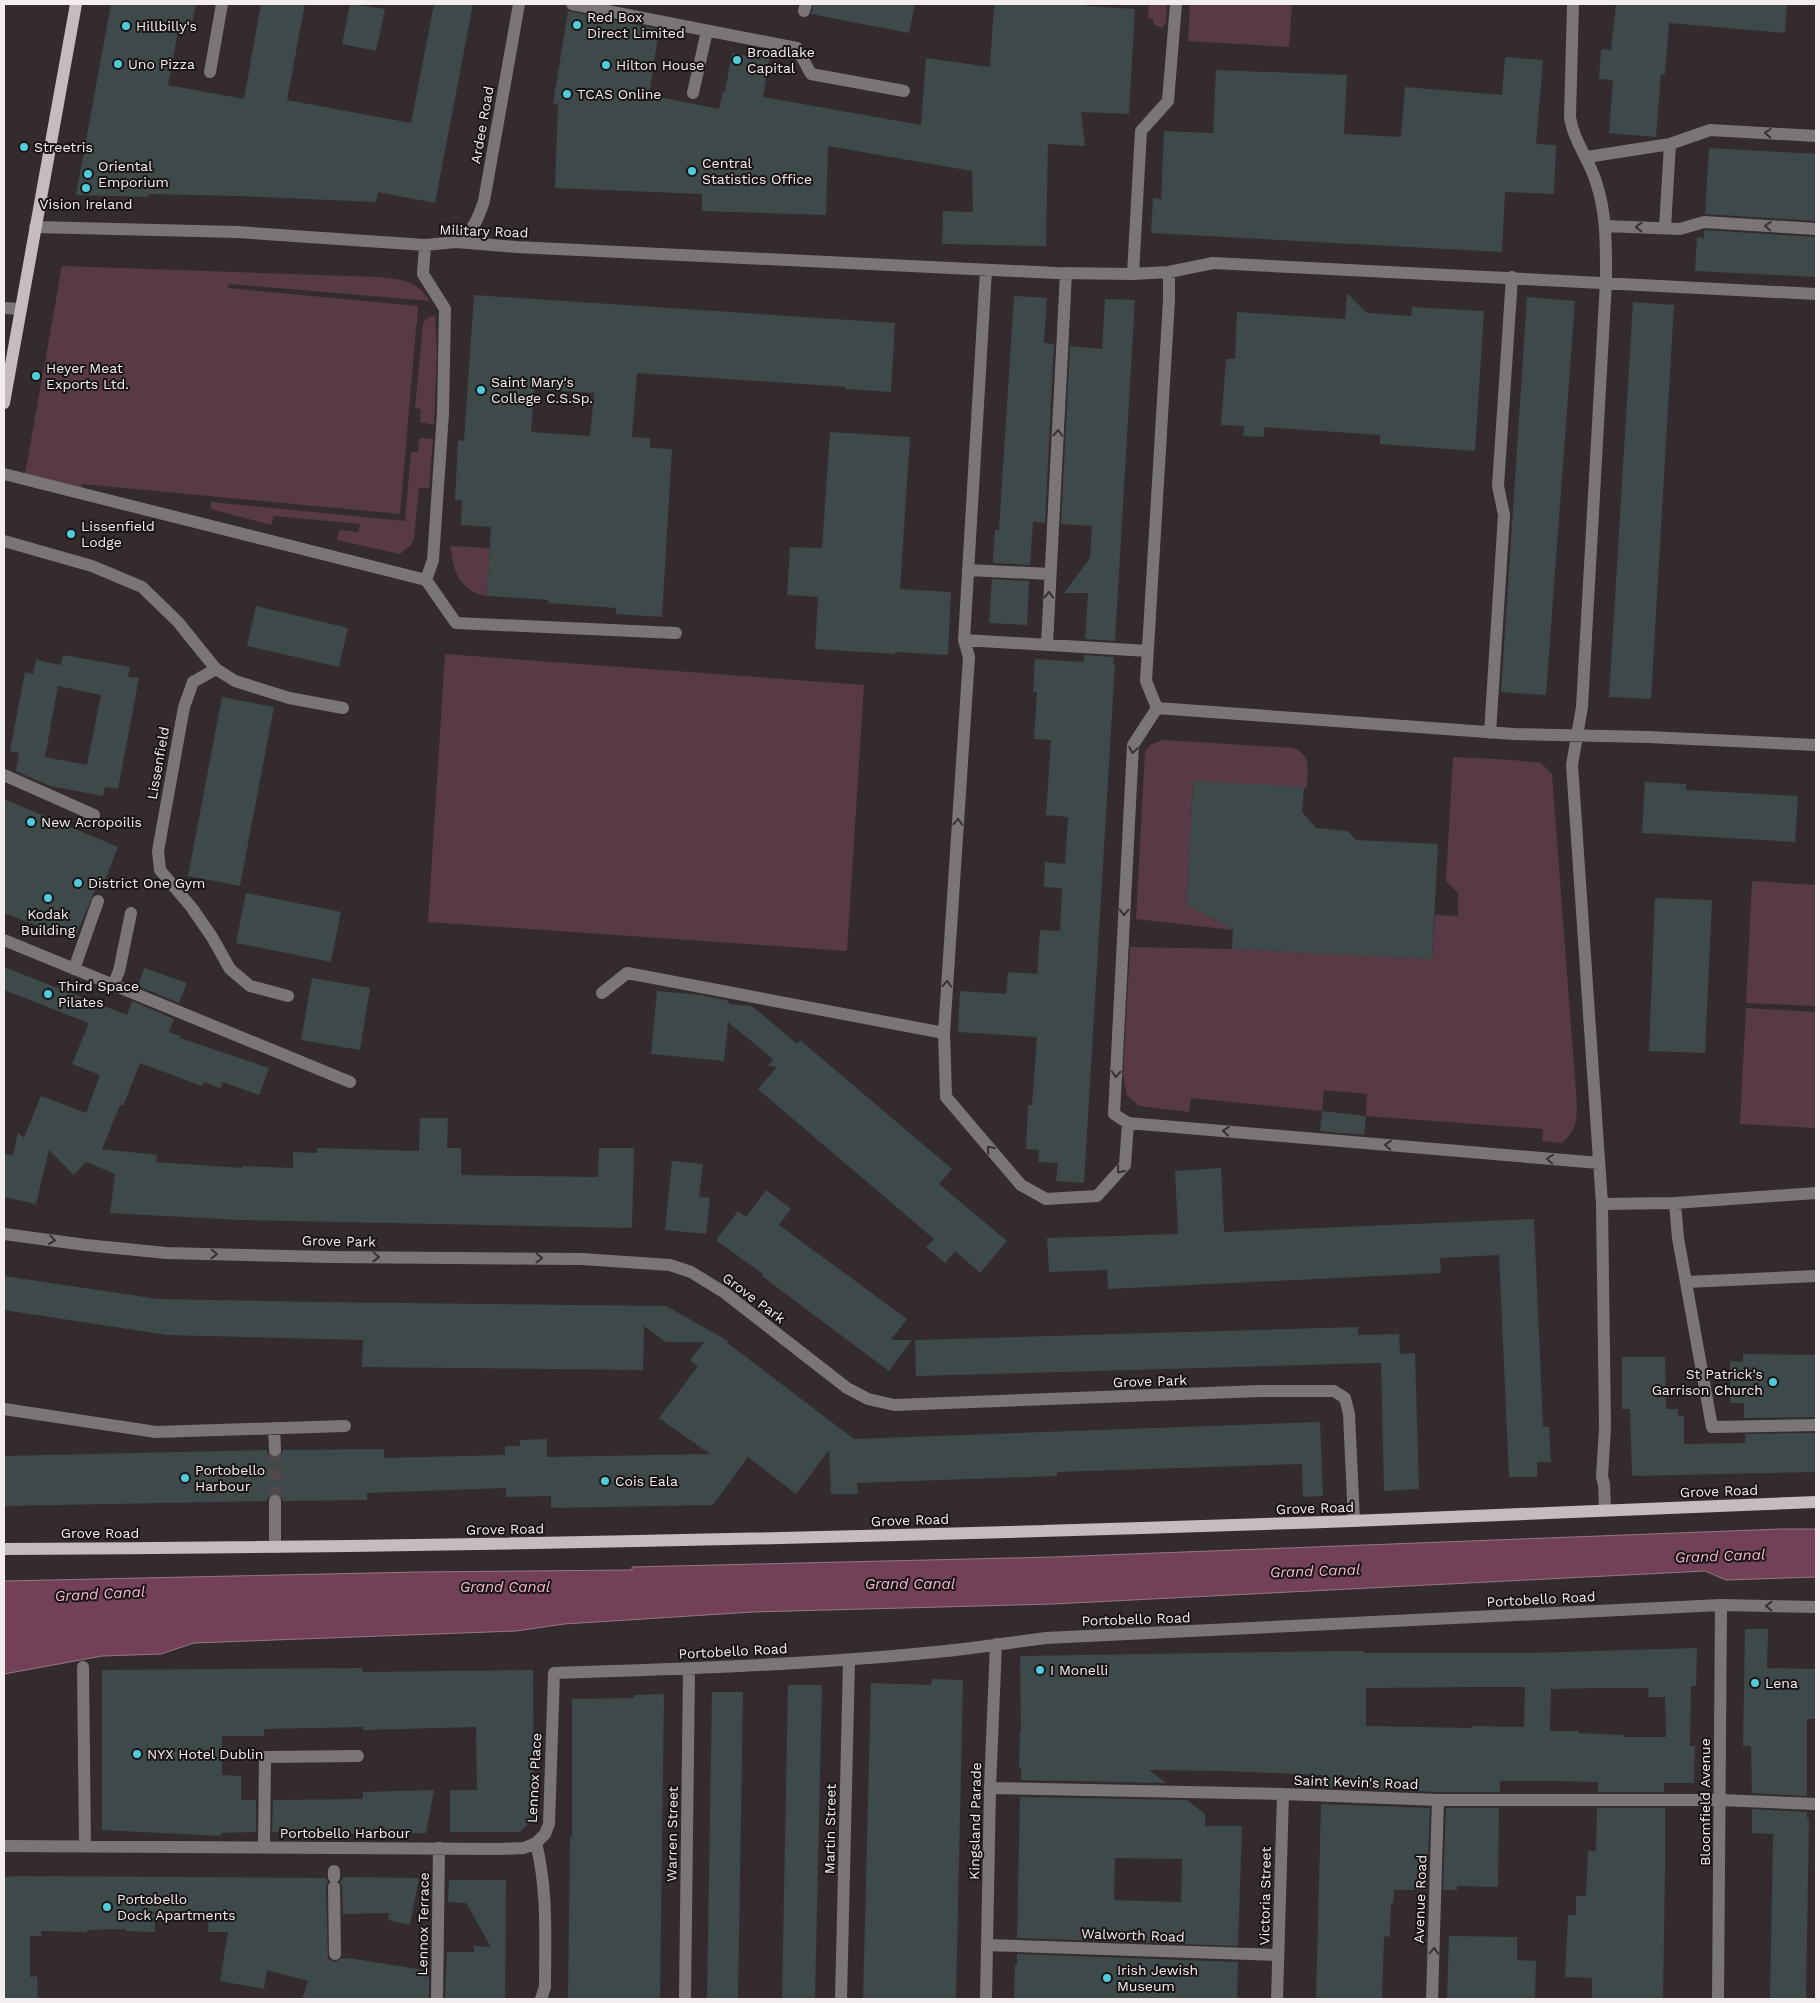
<svg xmlns="http://www.w3.org/2000/svg" width="1820" height="2003" font-family="'Work Sans',sans-serif">
<style>
.green{fill:#583a46}
.water{fill:#734157;stroke:#9a7585}
.building{fill:#3e494a;fill-rule:evenodd}
.lines{fill:none;stroke-linecap:round;stroke-linejoin:round}
.minor-tunnel{stroke:#51484c;stroke-width:12;stroke-dasharray:12 6;stroke-linecap:butt}
.minor{stroke:#7a7577;stroke-width:12}
.major{stroke:#c6bbbf;stroke-width:12}
.oneway{stroke:#363234}
.poi-dot{fill:#52cbd8;stroke:#191517;stroke-width:2}
.labels{text-anchor:middle;stroke-width:4;stroke-linejoin:round;paint-order:stroke}
.poi-label{font-size:14px;fill:#f4edf0;stroke:#191517;text-anchor:start}
.street-label{font-size:14px;fill:#f4edf0;stroke:#191517}
.water-label{font-size:15px;font-style:italic;fill:#f9b7d2;stroke:#191517}
</style>
<rect width="100%" height="100%" fill="#342b2f"/>
<path class="green" d="M1149,4h18l-1,18 -4,6 -9,-4v-5l-5,-1z
M1190,4h102l-3,43 -101,-6z
M62,266l316,11c24,3 37,2 52,24l-201,-17 -1,4 190,18 -18,208 -318,-30 -1,3 -56,-13z
M435,315l2,38 -3,72 -14,-3 1,-13 -6,-1 8,-84 3,-5z
M421,438l12,1 -4,49h-10l-5,50 -3,7 -11,9 -63,-14 2,-10 19,2 2,-8 -86,-8 -3,9 -60,-16v-7l194,19 6,-69h7l1,-12z
M451,546l39,2 -3,48c-25,-3 -36,-26 -36,-50z
M445,654l419,31 -17,266 -419,-29z
M1163,740l130,8c20,8 14,21 14,40l-114,-7 -6,123 46,26 -97,-11 9,-169 7,-6z
M1453,757l60,3 28,3 11,11 25,332c-1,18 -1,24 -15,37l-20,-2 1,-12 -177,-13 1,-22 -43,-4 -2,21 -131,-13 -2,14 -50,-6 -12,-11 -4,-19 7,-129 102,2 200,10 3,-44 23,1v-23l-12,-12z
M1752,881l64,4v121l-70,-3z
M1746,1008l70,4v116l-76,-4z"/>
<path class="water" d="M1781,1529h35v48l-90,3 -21,-9 -652,33 -300,8 -189,12 -48,7 -322,12 -33,11 -59,2 -98,18v-93l414,-9 214,-2v-3l422,-10z"/>
<path class="building" d="M111,4h85l-5,24 -12,-2 -11,59 76,14 17,-95h44l-18,96 124,23 23,-119h39l-38,199 -57,-11 -2,10 -139,-6 -88,-2 -1,3 -72,-2z
M350,4l35,5 -9,42 -34,-7z
M814,4h101l-6,29 -98,-19z
M994,4h92v2l49,3 -6,105 -48,-2 4,34 -37,-2 -2,102 -104,-2 1,-33 30,1 -1,-41 -144,-25 -2,69 -124,-4v-17l-147,-6 3,-83 -5,-1 15,-93 91,18 -10,66 70,14 4,-18 2,1 7,-39 15,3 1,-4 22,4 -7,41 158,28 5,-67 64,9z
M1616,4h171l-2,29 -116,-10 -4,51h-4l-5,63 -47,-4 4,-53 -14,-1 2,-30 10,1z
M1505,57l38,3 -7,84 20,1 -2,49 -49,-2 -3,60 -351,-19 2,-35 8,1 3,-68 49,2 3,-63 131,5 -3,59 57,3 4,-50 97,8z
M1709,148l107,6v67l-111,-7z
M1704,230l112,7v40l-121,-6 2,-34 7,1z
M1347,293l20,20 44,3 1,-9 72,4 -9,140 -95,-7v-9l-116,-8v10l-21,-1 1,-10 -23,-1 5,-66h9l2,-47 108,7z
M474,295l421,28 -4,69 -45,-3v-2l-209,-14 -5,64 18,1v10l22,1 -10,168 -46,-3v-6l-68,-5 1,-3 -62,-4 4,-69 -30,-2 1,-25h-7l3,-60 6,1zM534,389l60,4 -4,43 -59,-4z
M1014,296l33,2 -3,45 10,1 -9,179 -12,-1 -3,43 -37,-2v-4l2,-29h4z
M1527,297l48,4 -29,394 -45,-3z
M1105,299l30,1 -20,341 -30,-2 3,-46h-24l26,-35 2,-32 -31,-2 9,-178 32,3z
M1633,302l41,3 -23,394 -42,-2z
M830,432l80,5 -10,152 51,3 -3,63 -53,-3v2l-80,-5 3,-52 -31,-2 3,-48 32,1z
M992,579l37,2 -2,44 -38,-2z
M256,606l92,22 -9,39 -92,-21z
M63,655l67,12 -2,10 11,1 -21,111 -13,-2 -2,9 -53,-10 -34,-15 3,-18 -9,-2 15,-79 8,2 3,-14 25,5zM58,686l43,9 -14,70 -42,-8z
M1084,655l30,2 -1,7h2l-31,519 -28,-2 2,-18 -20,-1 1,-12 -13,-1 2,-44h4l5,-68 -79,-5 2,-41 46,3 2,-22 29,2 3,-44 20,1 2,-43 -18,-1 1,-25 20,2 3,-47 -22,-2 5,-75 -17,-1 3,-47h-4l2,-33 49,3z
M222,697l52,10 -34,179 -52,-10z
M1193,781l111,6 -2,25 14,16 32,3 8,9 82,4 -6,115 -200,-10 1,-19 -46,-26z
M1645,782l41,2v6l112,6 -3,46 -153,-9z
M4,799l114,48 -17,44 -5,-3 -22,52 -70,-27z
M246,893l95,19 -10,50 -95,-19z
M1655,898l57,2 -7,153 -56,-2z
M4,967l123,48 5,-14 42,18 -5,13 11,4v2l89,30 -10,27 -36,-13 -3,6 -16,-6 -2,4 -62,-23 -17,43 -3,-1 -18,44 55,6 -1,7 86,6v-2l51,2v-16l24,1v-5l102,3 1,-33h28l-1,30h14v27l137,2 1,-29h35l-2,80 -392,-8 -130,-7 5,-39 -29,-12 -12,13 -25,-25 -13,54 -32,-7v-43l9,1 5,-22 6,5 17,-42 45,17 14,-38 -28,-11 17,-41 -85,-33z
M144,968l43,15 -8,20 -41,-17z
M312,978l58,10 -10,62 -59,-10z
M657,991l44,4 28,6v3l23,2 45,38 3,-4 152,129 -13,15 68,57 -27,32 -25,-22 -10,12 -19,-16 8,-8 -176,-150 19,-22 -9,-1 5,-7 -45,-37 -4,39 -73,-7z
M1322,1111l44,5 -2,19 -44,-4z
M672,1161l31,3 -4,33 11,1 -4,36 -41,-4z
M1221,1168l3,64 310,-13 9,208h6l2,35h-14v15h-28l-10,-222 -59,3 1,15 -333,16 -1,-19 -58,2 -2,-34 131,-4 -3,-63z
M766,1190l25,19 -12,16 128,94 -16,21h21l-23,31 -127,-95 1,-2 -47,-34 22,-29 8,6z
M4,1276l154,23 160,3 348,4 64,36h-4l128,97 466,-17 3,74 -20,1 -1,-33 -245,8v4l-200,7 1,11h-27l-2,-44 -33,44 -48,-37 -35,48 -162,3v-12l-45,1v-9l-139,5v7l-84,1 -4,-7 -4,-1 -7,4 -1,4 -263,5v-50l263,-6 1,5 7,3 5,-1 3,-7 101,-1v9l121,-3v-9h15v-6l27,-1v18l163,-3 -51,-36 39,-52 -8,-6 14,-18h-38l-22,-16 -1,44 -281,-3 1,-27 -196,-5 -163,-25z
M1358,1327v8l41,-1 1,20 15,-1 4,136 -35,2 -3,-128 -465,13 -1,-36z
M1743,1354l73,1v62l-72,1v-15h-14v-42l13,1z
M1622,1357h43l1,52h12v7h6v28l61,-1v-9l71,-1v39l-184,4 -2,-67h-8z
M1745,1629h23l-1,39 49,1v50h-9v77l-55,-3 -1,-47h-8z
M1697,1648l-1,38h-5l-1,60h5l-1,37h-30v9h-66v-10l-42,-1h-56v11h-62l-116,-5v-12l-97,-4 -76,-1 17,13 -145,-3v-12h-2l1,-37h1l-1,-75 319,-5h25l-1,2h163zM1474,1687h51l-1,40 -52,-1v2l-106,-2v-38zM1599,1688h49l1,9h16l1,40h-43v-2l-45,-2v-2h-28l1,-42z
M362,1668l1,4 170,-2 1,144 -7,11 -7,7h-70v-42h27l-1,-63 -113,3v-3l-99,2v7h-42v39l19,1v24h15v32l-35,1v3l-119,-6v-160z
M932,1679l31,1 -7,319h-93l8,-316 60,2z
M788,1685h34l-7,314h-33z
M712,1692h31l-5,307h-31z
M664,1694l-4,305h-92l2,-162h2v-138l62,-1v-3z
M434,1790l-8,43 -74,1 -80,-2 1,-32 90,-1v-7z
M1020,1797l167,3 18,14v12h37l-4,120 -221,-8zM1115,1858l67,1 -1,43 -67,-2z
M1321,1804l109,4 -3,82h-33l-1,13h-2l-1,34 -6,-1 -2,63h-66z
M1446,1808h53l-1,79 -41,-1v4h-14z
M1597,1808h68v63l-2,128h-71v-21l-27,-1 3,-62h8v-19h10l2,-45h8z
M1752,1809l55,3v6h2l-3,181h-36l3,-165 -21,-1z
M20,1876l306,2 2,4 -2,5 2,72 7,3 7,-4 13,1 74,12v28h-127l6,-18 -41,-11 -3,19 -44,-8 8,-49h-20l1,-20 -54,-1v21l-29,-1v-2l-39,1v2l-46,-1v5h-11v41l7,-1 1,23h-34v-122z
M344,1877l75,1 -9,47 -22,-5 1,-7 -46,1 -1,-27 -2,-5z
M449,1880h57l-1,119h-60l2,-47h27v-6l17,1 -25,-44 -18,-1z
M1449,1936l68,1v23l19,1 -1,38h-88z
M1017,1954l221,8 -1,37h-223l1,-34h2z"/>
<g class="lines">
<path class="minor-tunnel" d="M275,1450v51"/>
<path class="minor" d="M572,4l225,44 14,26 93,17
M1573,4l-3,113c3,23 19,42 26,65 11,32 10,66 10,100l-24,425 -10,58 30,439 3,223 -3,50 2,7 1,26
M804,11l2,-7
M210,72l12,-68
M693,93l14,-62
M1587,157l83,-13 40,-14 106,6
M1605,226l75,3 24,-7 112,7
M35,227l202,5 188,13 31,-3 60,5 540,26 77,1 36,-2 44,-9 603,31
M1665,228l5,-84
M456,242c18,-13 21,-20 28,-41l35,-197
M986,270l-22,370 5,17 -25,376 2,64 75,88 25,14 51,-3 28,-31 3,-42
M1133,274l8,-143 27,-30 8,-97
M4,308l16,1
M4,474l422,106 7,-20 10,-147 2,-104 -22,-35 2,-29
M4,541l88,25 50,21 36,35 38,47 19,12 54,17 54,10
M968,570l82,4
M426,580l30,43 220,10
M964,640l184,11
M1047,644l19,-371
M216,669l-23,13 -9,25 -26,144 2,19 32,38 20,29 18,32 20,17 38,10
M1157,708l-24,37 -19,369 14,9 471,40
M1157,708l357,26 135,3 167,8
M1157,708l-11,-27 23,-381v-28
M1490,733l14,-218 -6,-29 14,-209
M4,775l90,40
M4,940l346,142
M74,969l24,-68
M113,985l6,-14 12,-58
M602,993l25,-20 317,60
M1675,1203l3,35 34,189 104,-2
M1602,1204l73,-1 141,-10
M4,1234l82,11 80,8 165,4 251,2 88,6 21,7 34,21 122,95 21,11 26,6 366,-14h74l11,7 4,16 5,107
M1686,1282l130,-6
M4,1409l152,23 189,-6
M274,1428l1,22
M275,1547v-46
M83,1667l2,179
M990,1788l293,6 155,6h282l96,4
M4,1846l496,3 24,-1 12,-5
M264,1847l1,-90 93,-1
M334,1871v6
M334,1887l1,67
M987,1945l291,10
M437,1999l2,-151
M541,1999l4,-12c0,-49 3,-96 -9,-144l9,-9 4,-10 5,-151c124,-4 248,-8 371,-20 41,-3 81,-10 121,-15l675,-33 95,2
M685,1999l4,-330
M841,1999l8,-339
M986,1999l4,-211 6,-144
M1277,1999l6,-205
M1432,1999l6,-199
M1718,1999l3,-394"/>
<path class="major" d="M4,403l72,-399
M4,1549c449,-2 899,-12 1348,-28 155,-5 309,-14 464,-19"/>
</g>
<defs><path id="oneway-chevron" d="M-2-3.5L2.5 0L-2 3.5" fill="none" stroke-width="1.6" stroke-linecap="round" stroke-linejoin="round" transform="scale(1.25)"/></defs>
<g class="oneway">
<use href="#oneway-chevron" transform="translate(1768 133) rotate(-177)"/>
<use href="#oneway-chevron" transform="translate(1768 226) rotate(-176)"/>
<use href="#oneway-chevron" transform="translate(1639 227) rotate(-178)"/>
<use href="#oneway-chevron" transform="translate(1058 433) rotate(-87)"/>
<use href="#oneway-chevron" transform="translate(1049 595) rotate(-87)"/>
<use href="#oneway-chevron" transform="translate(1133 750) rotate(100)"/>
<use href="#oneway-chevron" transform="translate(958 822) rotate(-86)"/>
<use href="#oneway-chevron" transform="translate(1124 912) rotate(93)"/>
<use href="#oneway-chevron" transform="translate(947 984) rotate(-86)"/>
<use href="#oneway-chevron" transform="translate(1116 1074) rotate(93)"/>
<use href="#oneway-chevron" transform="translate(1226 1131) rotate(-175)"/>
<use href="#oneway-chevron" transform="translate(1388 1145) rotate(-175)"/>
<use href="#oneway-chevron" transform="translate(990 1149) rotate(-131)"/>
<use href="#oneway-chevron" transform="translate(1550 1159) rotate(-175)"/>
<use href="#oneway-chevron" transform="translate(1120 1170) rotate(128)"/>
<use href="#oneway-chevron" transform="translate(52 1240) rotate(8)"/>
<use href="#oneway-chevron" transform="translate(214 1254) rotate(1)"/>
<use href="#oneway-chevron" transform="translate(376 1257) rotate(1)"/>
<use href="#oneway-chevron" transform="translate(539 1258) rotate(1)"/>
<use href="#oneway-chevron" transform="translate(1769 1606) rotate(-179)"/>
<use href="#oneway-chevron" transform="translate(1434 1951) rotate(-88)"/>
</g>
<g class="poi-dot">
<circle cx="577" cy="25" r="5"/>
<circle cx="126" cy="26" r="5"/>
<circle cx="737" cy="60" r="5"/>
<circle cx="118" cy="64" r="5"/>
<circle cx="606" cy="65" r="5"/>
<circle cx="567" cy="94" r="5"/>
<circle cx="24" cy="147" r="5"/>
<circle cx="692" cy="171" r="5"/>
<circle cx="88" cy="174" r="5"/>
<circle cx="86" cy="188" r="5"/>
<circle cx="36" cy="376" r="5"/>
<circle cx="481" cy="390" r="5"/>
<circle cx="71" cy="534" r="5"/>
<circle cx="31" cy="822" r="5"/>
<circle cx="78" cy="883" r="5"/>
<circle cx="48" cy="898" r="5"/>
<circle cx="48" cy="994" r="5"/>
<circle cx="1773" cy="1382" r="5"/>
<circle cx="185" cy="1478" r="5"/>
<circle cx="605" cy="1481" r="5"/>
<circle cx="1040" cy="1670" r="5"/>
<circle cx="1755" cy="1683" r="5"/>
<circle cx="137" cy="1754" r="5"/>
<circle cx="107" cy="1907" r="5"/>
<circle cx="1107" cy="1978" r="5"/>
</g>
<g class="labels">
<g class="poi-label">
<text x="587" y="22">Red Box<tspan x="587" dy="16">Direct Limited</tspan></text>
<text x="136" y="31">Hillbilly's</text>
<text x="747" y="57">Broadlake<tspan x="747" dy="16">Capital</tspan></text>
<text x="128" y="69">Uno Pizza</text>
<text x="616" y="70">Hilton House</text>
<text x="577" y="99">TCAS Online</text>
<text x="34" y="152">Streetris</text>
<text x="702" y="168">Central<tspan x="702" dy="16">Statistics Office</tspan></text>
<text x="98" y="171">Oriental<tspan x="98" dy="16">Emporium</tspan></text>
<text x="86" y="209" text-anchor="middle">Vision Ireland</text>
<text x="46" y="373">Heyer Meat<tspan x="46" dy="16">Exports Ltd.</tspan></text>
<text x="491" y="387">Saint Mary's<tspan x="491" dy="16">College C.S.Sp.</tspan></text>
<text x="81" y="531">Lissenfield<tspan x="81" dy="16">Lodge</tspan></text>
<text x="41" y="827">New Acropoilis</text>
<text x="88" y="888">District One Gym</text>
<text x="48" y="919" text-anchor="middle">Kodak<tspan x="48" dy="16">Building</tspan></text>
<text x="58" y="991">Third Space<tspan x="58" dy="16">Pilates</tspan></text>
<text x="1763" y="1379" text-anchor="end">St Patrick's<tspan x="1763" dy="16">Garrison Church</tspan></text>
<text x="195" y="1475">Portobello<tspan x="195" dy="16">Harbour</tspan></text>
<text x="615" y="1486">Cois Eala</text>
<text x="1050" y="1675">I Monelli</text>
<text x="1765" y="1688">Lena</text>
<text x="147" y="1759">NYX Hotel Dublin</text>
<text x="117" y="1904">Portobello<tspan x="117" dy="16">Dock Apartments</tspan></text>
<text x="1117" y="1975">Irish Jewish<tspan x="1117" dy="16">Museum</tspan></text>
</g>
<g class="street-label">
<text transform="translate(482 125) rotate(-80)" y="5">Ardee Road</text>
<text transform="translate(484 231) rotate(2)" y="5">Military Road</text>
<text transform="translate(158 763) rotate(-80)" y="5">Lissenfield</text>
<text transform="translate(339 1241) rotate(1)" y="5">Grove Park</text>
<text transform="translate(754 1298) rotate(37)" y="5">Grove Park</text>
<text transform="translate(1150 1381) rotate(-2)" y="5">Grove Park</text>
<text transform="translate(1719 1491) rotate(-2)" y="5">Grove Road</text>
<text transform="translate(1315 1508) rotate(-2)" y="5">Grove Road</text>
<text transform="translate(910 1520) rotate(-2)" y="5">Grove Road</text>
<text transform="translate(505 1529) rotate(-1)" y="5">Grove Road</text>
<text x="100" y="1538">Grove Road</text>
<text transform="translate(1541 1599) rotate(-3)" y="5">Portobello Road</text>
<text transform="translate(1136 1619) rotate(-2)" y="5">Portobello Road</text>
<text transform="translate(733 1651) rotate(-3)" y="5">Portobello Road</text>
<text transform="translate(534 1778) rotate(-87)" y="5">Lennox Place</text>
<text transform="translate(1356 1782) rotate(2)" y="5">Saint Kevin's Road</text>
<text transform="translate(1705 1802) rotate(-90)" y="5">Bloomfield Avenue</text>
<text transform="translate(975 1821) rotate(-89)" y="5">Kingsland Parade</text>
<text transform="translate(830 1829) rotate(-89)" y="5">Martin Street</text>
<text x="345" y="1838">Portobello Harbour</text>
<text transform="translate(672 1834) rotate(-89)" y="5">Warren Street</text>
<text transform="translate(1265 1896) rotate(-89)" y="5">Victoria Street</text>
<text transform="translate(1420 1899) rotate(-88)" y="5">Avenue Road</text>
<text transform="translate(423 1924) rotate(-89)" y="5">Lennox Terrace</text>
<text transform="translate(1133 1935) rotate(2)" y="5">Walworth Road</text>
</g>
<g class="water-label">
<text transform="translate(1720 1556) rotate(-2)" y="5">Grand Canal</text>
<text transform="translate(1315 1571) rotate(-2)" y="5">Grand Canal</text>
<text x="910" y="1589">Grand Canal</text>
<text x="505" y="1592">Grand Canal</text>
<text transform="translate(100 1594) rotate(-3)" y="5">Grand Canal</text>
</g>
</g>
<rect width="1820" height="2003" fill="none" stroke="#f4edf0" stroke-width="10"/>
</svg>
